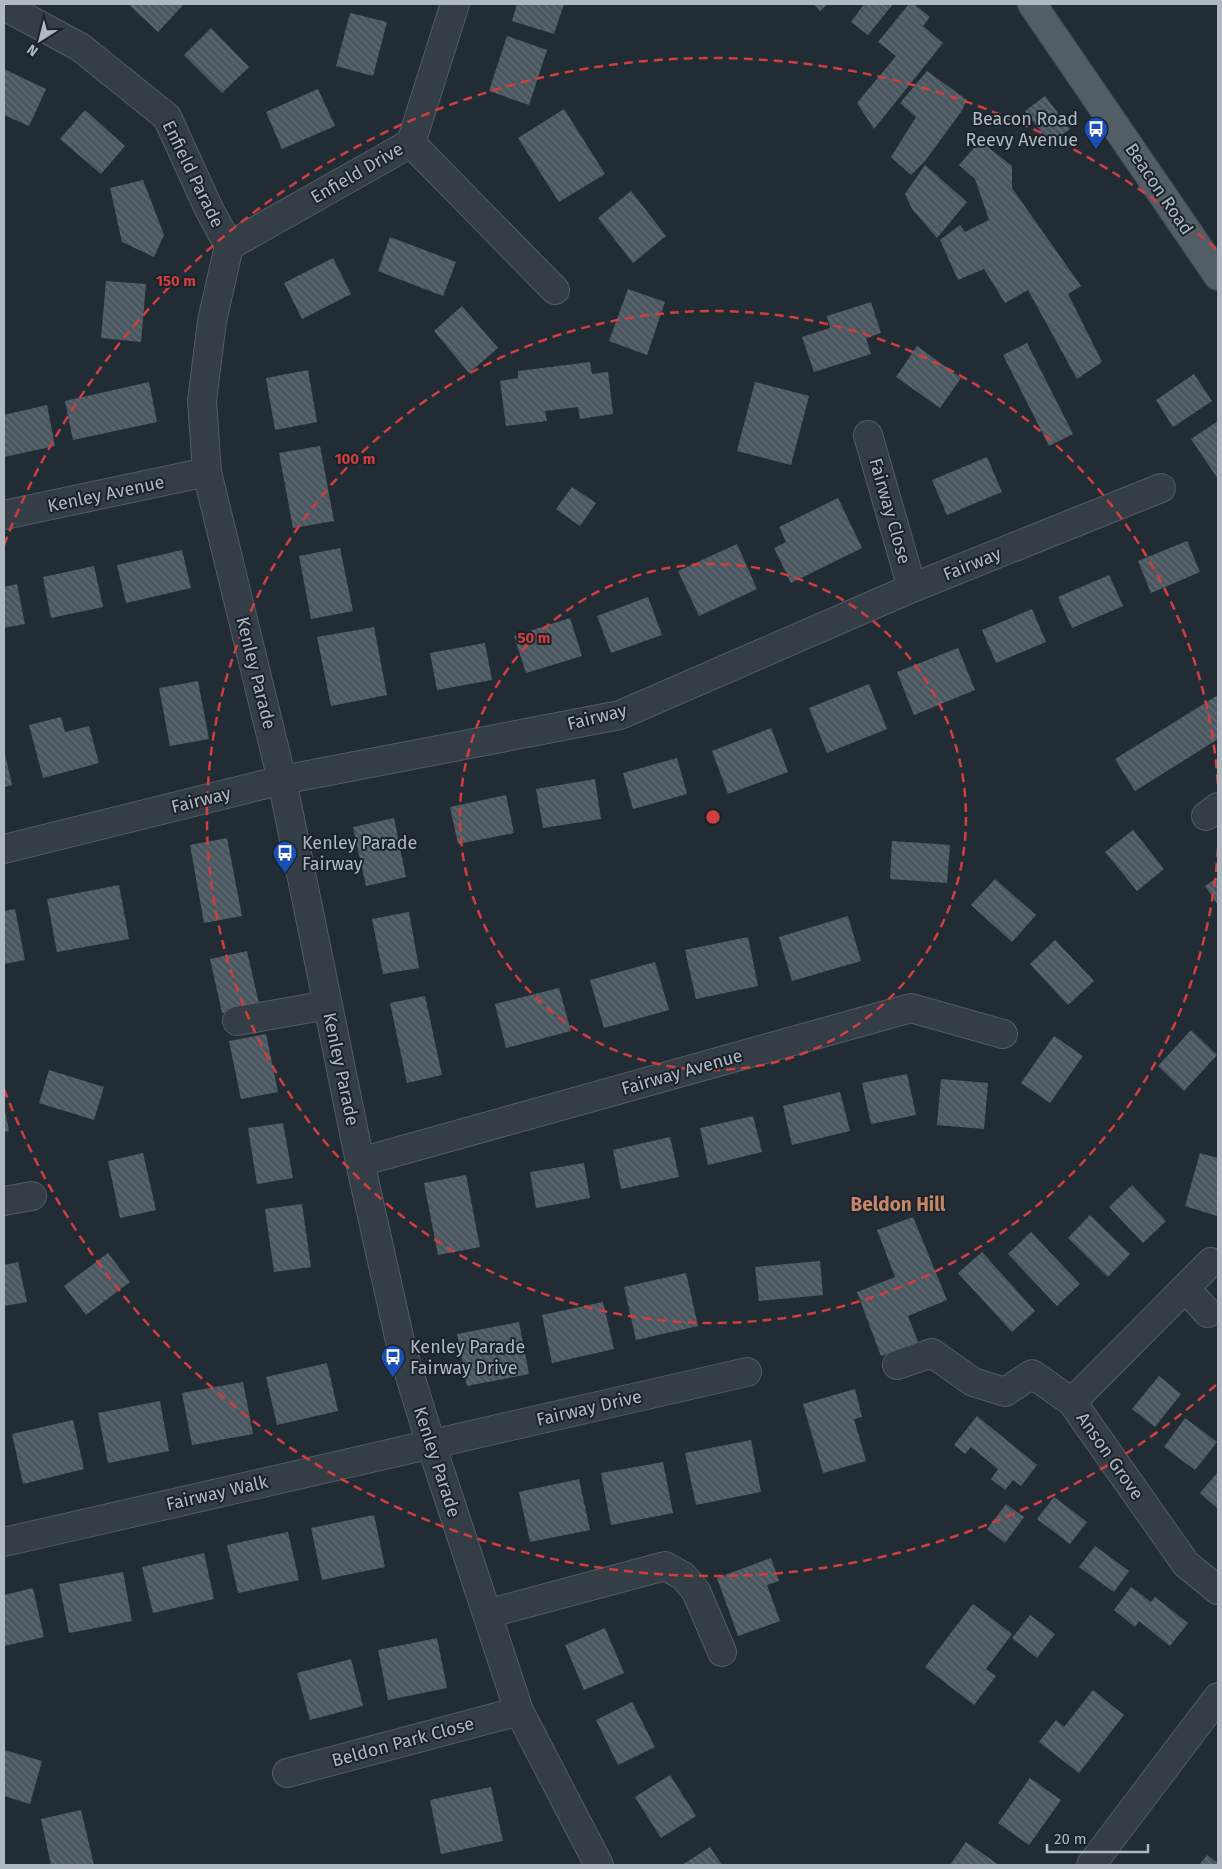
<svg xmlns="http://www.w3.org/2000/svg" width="1222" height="1869" font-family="'Fira Sans',sans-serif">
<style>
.building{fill:url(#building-back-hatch)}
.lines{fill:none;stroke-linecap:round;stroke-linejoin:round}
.minor-casing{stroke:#535c63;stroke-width:30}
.major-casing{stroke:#3f474f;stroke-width:30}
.minor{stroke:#353e46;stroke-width:28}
.major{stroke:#535d65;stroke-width:28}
.ring{fill:none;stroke:#d03e3f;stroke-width:2.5;stroke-dasharray:9 6}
.labels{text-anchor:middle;stroke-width:4;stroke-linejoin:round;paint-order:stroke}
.poi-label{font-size:18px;fill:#b0b9c2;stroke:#1b232a;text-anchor:start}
.street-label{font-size:18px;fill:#b0b9c2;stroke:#1b232a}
.neighbourhood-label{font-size:19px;font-weight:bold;fill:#c68667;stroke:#1b232a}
.centre{fill:#d03e3f;stroke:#1b232a;stroke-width:2.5}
.ring-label{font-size:15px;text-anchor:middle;font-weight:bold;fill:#d03e3f;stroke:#1b232a;stroke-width:4;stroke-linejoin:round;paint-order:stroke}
</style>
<defs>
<pattern id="building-back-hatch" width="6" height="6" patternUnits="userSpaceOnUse" patternTransform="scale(1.25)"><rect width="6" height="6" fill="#4b5760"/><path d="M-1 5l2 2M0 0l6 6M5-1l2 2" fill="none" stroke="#626d75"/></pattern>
</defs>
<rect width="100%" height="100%" fill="#222c35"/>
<path class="building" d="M128,4h56l-26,28z
M517,4h47l-10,30 -42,-13z
M814,4h14l-8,7z
M864,4h29l-25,31 -17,-13z
M909,4h5l16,13 -7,9 20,17 -69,86 -17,-26 39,-47 -18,-14z
M350,13l37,9 -14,54 -37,-10z
M211,28l38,39 -27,26 -38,-38z
M507,36l40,14 -18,55 -40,-14z
M4,69l42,20 -17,37 -25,-11z
M927,71l40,29 -6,12 -36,49 -14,14 -20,-18 25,-40 -16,-14z
M318,89l17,37 -53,23 -16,-37z
M1045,96l25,33 -20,14 -25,-32z
M564,109l41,65 -46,28 -41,-64z
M85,110l40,36 -24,28 -41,-35z
M980,141l32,25v22l69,98 -13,8 34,68 -25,17 -49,-89 -23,13 -21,-34 -26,11 -18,-40 20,-15 5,7 24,-12 -14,-41 -16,-14z
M925,165l42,37 -30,36 -25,-29 -7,-15z
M143,180l21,55 -10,22 -32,-15 -12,-54z
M631,191l35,45 -33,27 -35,-45z
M390,237l66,25 -13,34 -65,-25z
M333,258l18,36 -49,25 -18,-36z
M106,281l40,3 -5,58 -40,-4z
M628,289l37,13 -18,53 -38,-14z
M871,302l10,31 -15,5 5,16 -57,18 -12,-35 28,-9 -3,-12z
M462,306l36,42 -29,25 -35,-42z
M1027,343l46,91 -24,12 -46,-91z
M917,346l44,32 -21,30 -44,-31z
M590,362l2,12 16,-2 5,42 -33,5 -2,-12 -33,4 2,10 -41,5 -6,-45 18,-3v-7z
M308,370l9,52 -42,8 -9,-52z
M1194,374l18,27 -39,26 -17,-27z
M149,382l8,40 -84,18 -8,-39z
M755,382l54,14 -18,69 -54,-14z
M47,405l8,41 -51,11v-42z
M1218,421v58l-27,-40z
M320,446l14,75 -41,7 -14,-75z
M987,457l15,35 -55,23 -15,-35z
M572,487l24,16 -16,23 -24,-17z
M838,498l24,50 -71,35 -17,-35 12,-6 -7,-15z
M1187,541l13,31 -49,21 -13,-32z
M737,544l20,45 -58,27 -21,-45z
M340,548l13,63 -42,8 -12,-63z
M182,550l9,38 -65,15 -9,-38z
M94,566l9,41 -52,11 -8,-41z
M1109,575l14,31 -51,22 -14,-31z
M17,584l8,40 -21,4v-41z
M648,597l14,38 -51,18 -14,-37z
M1032,609l14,33 -50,21 -14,-33z
M570,618l12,38 -56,17 -12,-37z
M374,627l13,68 -56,11 -14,-69z
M485,643l7,37 -55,10 -7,-37z
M958,648l17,42 -61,25 -17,-43z
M198,681l11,58 -39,7 -11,-58z
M869,684l18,45 -60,24 -18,-45z
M1218,695v44l-83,52 -20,-32z
M61,717l4,15 24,-6 10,37 -56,15 -14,-53z
M771,728l17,44 -60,22 -16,-43z
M4,750l8,35 -8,2z
M677,758l10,36 -54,15 -10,-36z
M595,779l6,40 -58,9 -7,-39z
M506,795l8,38 -56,11 -8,-37z
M394,818l12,59 -40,9 -13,-59z
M1133,830l31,39 -27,22 -32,-39z
M227,838l15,78 -38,7 -14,-78z
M892,841l58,4 -3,38 -57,-4z
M1218,877v28l-13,-19z
M995,879l41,36 -24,27 -41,-37z
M119,885l10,54 -72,13 -10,-53z
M15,909l10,51 -21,4v-53z
M409,912l10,56 -36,6 -11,-55z
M848,916l13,45 -69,20 -13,-44z
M748,937l10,49 -62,13 -11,-49z
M1055,940l39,41 -26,24 -38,-41z
M247,951l12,53 -37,9 -12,-54z
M655,962l14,48 -65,18 -14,-48z
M559,988l12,43 -65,17 -11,-44z
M425,996l17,79 -35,8 -17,-80z
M1191,1030l26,25 -33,36 -26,-25z
M266,1034l12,58 -37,7 -12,-58z
M1054,1036l29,20 -33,47 -29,-20z
M49,1070l55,17 -10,33 -55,-17z
M907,1074l9,41 -45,9 -9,-41z
M941,1079l47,4 -4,46 -47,-4z
M840,1092l10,39 -58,14 -9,-39z
M4,1106l5,25 -5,1z
M753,1116l9,36 -54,13 -8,-37z
M283,1123l10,55 -36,6 -9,-56z
M670,1137l9,40 -58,12 -8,-39z
M143,1153l13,57 -36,8 -12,-57z
M1200,1153l18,5 -1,58 -32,-10z
M584,1163l6,35 -54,10 -6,-36z
M466,1175l14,72 -42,8 -14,-72z
M1132,1185l34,36 -23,22 -34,-36z
M302,1204l9,63 -37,5 -9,-63z
M1090,1215l40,39 -22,23 -40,-39z
M913,1217l34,83 -39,16 10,26 -37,14 -24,-64 38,-15 -18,-47z
M1031,1232l49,52 -23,22 -49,-52z
M982,1252l53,59 -23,21 -54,-59z
M108,1253l22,29 -44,33 -22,-29z
M820,1261l3,34 -64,6 -4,-34z
M18,1262l9,40 -23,4v-41z
M686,1273l12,53 -62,14 -12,-53z
M603,1302l11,47 -62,14 -10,-48z
M519,1322l10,52 -62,12 -10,-52z
M327,1363l11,48 -61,14 -11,-48z
M1159,1376l22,18 -26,33 -23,-18z
M243,1382l10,52 -61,11 -10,-52z
M855,1389l7,28 -8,2 12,42 -43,12 -20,-69z
M160,1401l9,50 -61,12 -10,-50z
M977,1416l60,49 -16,21 -8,-6 -8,10 -14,-11 7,-10 -27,-22 -6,7 -11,-9z
M1185,1418l32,24 -22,28 -31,-23z
M73,1420l11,49 -61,15 -11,-50z
M751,1440l10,52 -65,13 -11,-52z
M663,1462l10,51 -62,12 -10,-52z
M1218,1472v37l-18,-16z
M579,1479l11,51 -60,12 -11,-50z
M1054,1497l33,25 -17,22 -33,-25z
M1006,1504l18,13 -19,26 -18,-14z
M374,1515l11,52 -63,13 -11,-52z
M288,1532l11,48 -61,13 -11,-48z
M1095,1546l34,25 -15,21 -35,-25z
M204,1553l10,46 -61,14 -11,-46z
M771,1558l8,23 -12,4 13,36 -42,15 -21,-58z
M123,1572l9,49 -63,12 -10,-49z
M1131,1587l20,15 4,-5 33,26 -18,23 -31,-25 -4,6 -21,-17z
M33,1588l11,49 -40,9v-51z
M973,1604l39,30 -26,35 10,7 -22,29 -49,-38z
M1030,1615l25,19 -18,24 -25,-20z
M605,1628l19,45 -40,17 -19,-45z
M437,1638l10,50 -59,12 -10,-50z
M351,1659l12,47 -53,14 -13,-47z
M1093,1690l31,25 -45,58 -40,-31 17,-22 8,7z
M632,1702l23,45 -37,18 -22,-45z
M4,1750l38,11 -12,43 -26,-8z
M670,1775l26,41 -35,22 -26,-41z
M1030,1778l31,22 -32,45 -31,-22z
M491,1787l12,54 -62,13 -11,-54z
M81,1810l13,55h-43l-10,-46z
M966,1842l33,23h-49z
M710,1847l12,18h-40z
M1207,1855l11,8v2h-19z"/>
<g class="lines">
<defs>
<path id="minor" d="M4,6l76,41 87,70 42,92 20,37
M411,143l144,147
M229,246l-17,75 -10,80 5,71 75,308 78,382 42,188 29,94 88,267 80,154
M229,246l182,-103 44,-139
M868,435l44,153
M4,515l203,-43
M1206,816l12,-9
M4,849l278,-69 338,-65 292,-127 249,-100
M237,1021l91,-16
M360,1162l551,-154 92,26
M4,1201l28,-5
M1211,1262l-139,140 114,162 32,26
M1185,1288l23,25
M897,1365l35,-12 41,29 32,10 27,-18 40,28
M4,1542l743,-170
M487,1614l178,-48 18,10 13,15 26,61
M287,1773l232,-62
M1091,1865l127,-168"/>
<path id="major" d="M1032,4l186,272"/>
</defs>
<use href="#minor" class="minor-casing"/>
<use href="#major" class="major-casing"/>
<use href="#minor" class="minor"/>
<use href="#major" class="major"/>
</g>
<g class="ring">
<circle cx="713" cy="817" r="253"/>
<path d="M1218 848A506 506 0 1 1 1218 786"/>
<path d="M1216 1385A759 759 0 0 1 4 1089M4 545A759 759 0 0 1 1216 249"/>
</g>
<defs>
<symbol id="bus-pin" viewBox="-11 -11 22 30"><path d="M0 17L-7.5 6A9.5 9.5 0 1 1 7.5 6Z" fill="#1a4fb4" stroke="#1b232a"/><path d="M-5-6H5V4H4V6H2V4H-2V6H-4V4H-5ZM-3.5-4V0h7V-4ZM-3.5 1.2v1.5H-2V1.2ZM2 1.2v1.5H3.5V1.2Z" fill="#fff"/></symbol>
</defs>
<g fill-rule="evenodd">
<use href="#bus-pin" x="1082" y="115" width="28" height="38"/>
<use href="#bus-pin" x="271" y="839" width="28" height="38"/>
<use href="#bus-pin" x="379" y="1343" width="28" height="38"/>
</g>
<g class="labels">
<g class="poi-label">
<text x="1078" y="125" text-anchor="end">Beacon Road<tspan x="1078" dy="21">Reevy Avenue</tspan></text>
<text x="302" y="849">Kenley Parade<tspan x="302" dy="21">Fairway</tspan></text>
<text x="410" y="1353">Kenley Parade<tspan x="410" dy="21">Fairway Drive</tspan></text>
</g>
<g class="street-label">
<text transform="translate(357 173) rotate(-30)" y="6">Enfield Drive</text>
<text transform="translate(193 174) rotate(64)" y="6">Enfield Parade</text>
<text transform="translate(1159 189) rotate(56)" y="6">Beacon Road</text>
<text transform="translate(106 494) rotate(-12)" y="6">Kenley Avenue</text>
<text transform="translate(890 511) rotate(74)" y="6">Fairway Close</text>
<text transform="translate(972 564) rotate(-22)" y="6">Fairway</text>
<text transform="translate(256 673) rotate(76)" y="6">Kenley Parade</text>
<text transform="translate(597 717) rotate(-14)" y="6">Fairway</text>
<text transform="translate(201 800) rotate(-14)" y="6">Fairway</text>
<text transform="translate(341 1069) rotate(78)" y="6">Kenley Parade</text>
<text transform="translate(682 1072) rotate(-16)" y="6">Fairway Avenue</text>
<text transform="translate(589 1408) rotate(-13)" y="6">Fairway Drive</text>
<text transform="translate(1110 1456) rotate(55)" y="6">Anson Grove</text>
<text transform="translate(437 1462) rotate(72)" y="6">Kenley Parade</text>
<text transform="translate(217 1493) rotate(-13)" y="6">Fairway Walk</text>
<text transform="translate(403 1742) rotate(-15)" y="6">Beldon Park Close</text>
</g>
<g class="neighbourhood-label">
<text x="898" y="1211">Beldon Hill</text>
</g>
</g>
<circle cx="713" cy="817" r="8" class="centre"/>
<g class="ring-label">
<text x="176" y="286">150 m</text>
<text x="355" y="464">100 m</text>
<text x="534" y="643">50 m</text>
</g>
<rect width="1222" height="1869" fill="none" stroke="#b0b9c2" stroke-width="10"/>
<g transform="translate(40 40) rotate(216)" stroke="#1b232a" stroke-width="4" paint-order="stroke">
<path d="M0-4L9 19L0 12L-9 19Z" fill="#b0b9c2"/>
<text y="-8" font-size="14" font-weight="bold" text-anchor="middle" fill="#b0b9c2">N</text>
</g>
<path d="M1047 1844v8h101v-8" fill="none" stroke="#b0b9c2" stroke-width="2.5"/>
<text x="1054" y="1844" font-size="15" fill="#b0b9c2" stroke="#1b232a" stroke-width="4" paint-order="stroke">20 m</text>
</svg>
